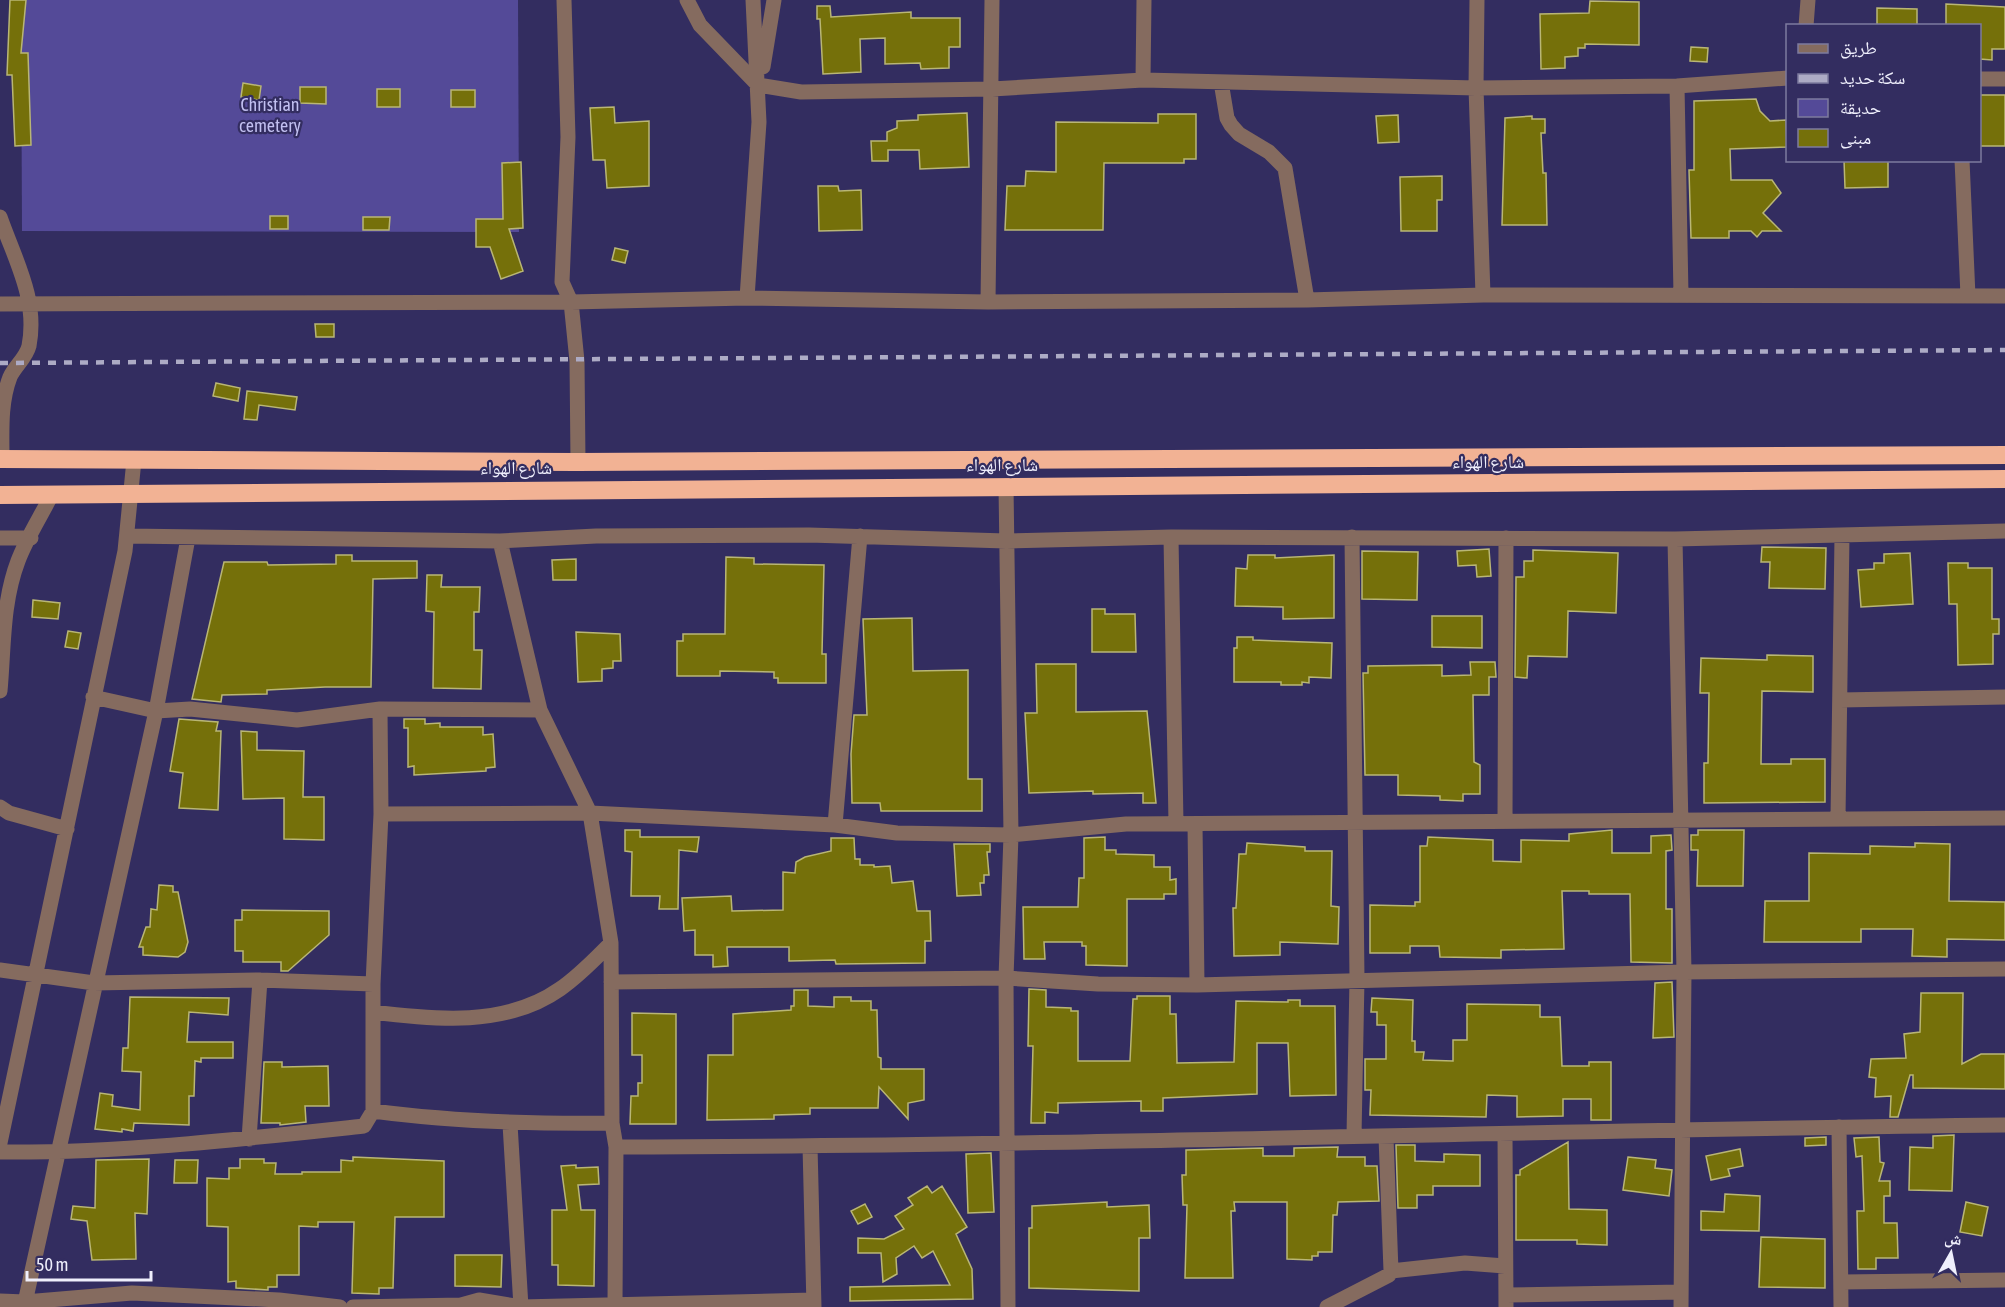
<svg xmlns="http://www.w3.org/2000/svg" width="2005" height="1307" font-family="'Asap Condensed','Noto Naskh Arabic',sans-serif">
<style>
.green{fill:#544a98}
.building{fill:#75700a;stroke:#b9b675;stroke-width:1.5}
.lines{fill:none;stroke-linecap:round;stroke-linejoin:round}
.minor{stroke:#856b5f;stroke-width:15}
.highway{stroke:#f2b294;stroke-width:18}
.rail{stroke:#adabc5;stroke-width:4.5;stroke-dasharray:8 8;stroke-linecap:butt}
.labels{text-anchor:middle;stroke-width:4.5;stroke-linejoin:round;paint-order:stroke}
.park-label{font-size:18px;fill:#c2c0f1;stroke:#332d60}
.street-label{font-size:18px;fill:#efeffc;stroke:#332d60}
</style>
<rect width="100%" height="100%" fill="#332d60"/>
<path class="green" d="M21,0h497l1,232 -497,-1z"/>
<path class="building" d="M10,0h16l-5,53h7l3,92 -16,1 -3,-71h-5z
M1590,1l49,1v43l-54,-1v4h-7v8l-13,1v11l-24,1 -1,-55 49,-1z
M1946,4l59,3v42h-13v11l-12,-1v-33h-34z
M817,6h13l1,11 80,-5v6h49v29h-11v21l-28,1 -1,-6 -35,1v-26l-25,1 1,33 -38,2 -3,-55h-3z
M1877,8l40,1v17h-40z
M1691,47l17,1 -1,14 -17,-1z
M243,83l18,3 -2,14 -18,-3z
M300,87h26v17l-26,-1z
M377,89h23v18h-23z
M451,90h24v17h-24z
M1980,95h25v51h-25z
M1756,99l4,12 10,10 16,-1 1,27 -57,2 1,31h41l9,13 -18,20 18,18h-19l-5,6 -6,-6h-22v7h-38l-2,-68h5v-69z
M614,107l1,16 34,-2v65l-42,2 -2,-28h-12l-3,-52z
M967,113l2,54 -49,2 -1,-19h-31v11h-16l-1,-20h16v-9l10,-4v-7l21,-1v-5z
M1158,114h38v45h-12v4h-80l-1,67h-98l2,-44h18l1,-15 30,1v-50l102,1z
M1398,115l1,27 -21,1 -2,-27z
M1532,116v3h13v14h-4l2,40h3l1,52h-45l3,-107z
M1844,160h44v27l-43,1z
M521,162l2,66 -14,1 14,42 -22,8 -11,-32h-14v-28h27l-1,-56z
M1442,176v24h-5v31h-36l-1,-54z
M818,186h20l1,5 22,-1 1,40 -43,1z
M270,216h18v13h-18z
M363,217h27l-1,13h-26z
M615,248l13,3 -3,12 -13,-3z
M315,324h19v13h-18z
M216,383l24,5 -2,13 -25,-5z
M247,391l50,6 -2,13 -36,-5 -2,15 -13,-1z
M1762,547l64,1 -1,41 -56,-1 1,-26h-9z
M1489,549l2,27 -14,1 -1,-12 -18,1 -1,-15z
M1533,550l85,3 -2,60 -48,-2 -1,46 -39,-1 -1,22 -12,-1 1,-100h8v-16h9z
M1362,551l56,1 -1,48 -55,-1z
M1910,553l3,51 -52,3 -3,-37 16,-1v-6h10v-9z
M336,555h16v6h65v17l-44,1 -2,108h-46l-58,3v4l-45,1 -1,7 -29,-3 32,-137h43l1,3 68,-1z
M1248,555h27v3l59,-3v63l-51,1v-12l-48,-1 1,-38 11,1z
M726,557l28,1v6l70,1 -2,89h4v29h-48v-5h-4v-6l-54,-1v5h-43v-35h6v-7h42z
M576,559v21h-23l-1,-20z
M1948,563h20v5h24v51h7v15h-6v30l-35,1 -1,-61h-8z
M427,575h15l-1,12h39l-1,25h-5v38h8l-1,39 -48,-1 1,-76 -8,-1z
M33,600l27,3 -2,16 -26,-2z
M1092,609h13v5h30l1,38h-44z
M1432,616h50v32l-50,-1z
M912,618l1,53 55,-1v109h14v32h-101l-1,-8h-28l-1,-49 3,-39h13l-4,-96z
M68,631l13,2 -3,16 -13,-2z
M576,632l44,2 1,27h-8v7l-11,1v12l-24,1z
M1237,637h16v3l79,3 -1,35 -22,-1v6l-7,-1v3h-21v-3h-47v-34h3z
M1767,655l46,1v36l-51,-1 -1,73h30v-5h34v43l-121,1v-40h4l1,-70h-9l1,-35 66,2z
M1470,662h25l1,15h-7v18h-16l1,67 6,3v29h-17v7l-23,-1v-4l-42,-1v-20h-33l-2,-102h5v-7l74,-1v11l29,-1z
M1036,664h40v48l71,-1 9,92h-13v-10l-50,1v-3l-64,2 -4,-80h12z
M179,719l39,3 -2,9h5l-3,79 -39,-2 4,-35 -13,-2z
M404,719h21v5l15,-1v4h43v8l10,-1 2,33 -9,1v3l-72,4v-9l-6,1v-39h-4z
M241,731l16,1v18l47,1 -1,46h21v43l-40,-1v-41l-41,1z
M625,830h15v7h59l-2,15 -18,-2 -1,59h-19l1,-13h-29l1,-44 -7,-1z
M1612,830v23h39v-17l20,-1 1,15 -6,1v58h6v54l-41,-1 -1,-68h-41v-3h-27l2,58 -63,1v8l-61,-1 -1,-11h-29v7h-40v-48l45,1v-4h5v-56h7l1,-9 65,3v21l28,1v-22l48,1v-7z
M1698,830h46l-1,56h-46l1,-36h-7v-15h7z
M1105,837v13h11v4l38,1v12h16v13l6,-1v15h-12v5h-37v67l-41,-1v-19h-4v-4h-38l1,17h-21l-1,-52h55l1,-29h5v-40z
M831,838h23l1,21h5v6h14v2l16,-1 2,17 21,-2 4,30h13l1,30h-6v22l-89,1 -1,-4 -46,1v-14h-62l1,19 -15,1v-12h-18v-25l-11,1 -2,-33 49,-2 1,15 51,-1v-38l12,1 1,-11 9,-5 26,-6z
M1247,843l58,4v4h27l-1,55 8,1 -1,37 -58,-2v13l-46,1 -1,-48h3l3,-54h7z
M1915,843l35,1 -1,57 56,1v38l-58,-1v18l-35,-1 1,-27h-52v13h-97l1,-41h44v-48l61,1v-8l45,1z
M954,844h36v8h-3l2,23h-5v8h-4l1,12 -24,1z
M159,885l14,1v6h5l10,50 -3,10 -7,5 -35,-2v-8h-4l7,-20h4l1,-18 6,1z
M242,910l87,1v24l-41,36h-7v-9h-38v-11h-8v-31h7z
M1672,982l2,55 -21,1 2,-55z
M1029,989l17,1v17l25,1v3h7v50h52l3,-62h4v-3h33v18h6l1,49 57,-1 2,-61 52,1v-2h12v6h35l1,89 -46,1 -2,-53h-31v51l-94,4v13h-22v-10l-83,2v10l-13,-1v11h-14l2,-77h-5z
M794,990h14v16l26,1v-10h17v4h20v9h6l1,47 3,1v11h43v31l-16,3v16l-29,-32 -1,21h-68v6l-36,1v4l-67,1 1,-65h25v-41l58,-4v-4h3z
M1921,993h42l-1,71 19,-10h24v35l-92,-1v-13h-3l-12,42h-8l1,-21 -16,1 1,-19 -7,-1 2,-18 35,-1 -2,-24 16,-2z
M130,997l99,1 -1,17 -39,-3 -2,30h46v16h-32v4l-6,-1 -1,35h-5v29l-55,-2 -1,8 -11,-2v3l-27,-3 5,-36 13,2 -1,11 28,4 1,-38 -19,-1 1,-23h5z
M1372,998l41,2 -1,41h3v11h9l-1,8 30,1v-21h14v-36l73,1v12h20l2,49h27v-4h22v58h-20v-21h-28v17l-46,1v-21l-30,-1 -1,22 -116,-2 1,-25h-6v-31h21v-34h-9v-13h-6z
M632,1013l44,1v110h-46l1,-28h7v-13h4v-28h-10z
M264,1062h18v5l46,-1 1,40h-24l1,16 -26,3v-2h-19z
M1954,1135l-2,56 -43,-1 1,-43 23,1v-12z
M1826,1137v8l-21,1v-8z
M1879,1137l1,25 4,1 -5,18h11v15h-6v27h13l1,35h-22v11h-18l-1,-58h7l-2,-55 -6,1 -2,-19z
M1568,1142l1,67 38,1v35l-30,-1v-4h-61v-65h4v-5z
M1396,1145h19v16l29,1v-8l36,1v31h-47v9h-16v13h-19z
M1338,1147l-1,10h28v9h12l2,35 -41,1 -1,13h-4l-1,37h-14v4h-6v4l-25,-1v-57h-53l1,9h-4l2,67h-48l2,-73h-4l-1,-30h4v-25l77,-2v8h31v-8z
M1740,1149l3,17 -15,3 2,7 -19,4 -5,-24z
M991,1153l3,59 -26,1 -2,-59z
M353,1157l91,4v56h-49l-2,71h-14v6l-27,-1 2,-71h-36v5l-19,-1v49h-22v12h-9v3l-32,-2v-7l-8,1v-55l-21,-1v-48l22,1v-11h11v-9h24v4h12l-1,11h27v-2h39v-12l12,1z
M1628,1157l28,3 -1,8 17,2 -3,26 -46,-6z
M149,1159l-2,55 -12,-1 1,46 -44,1 -5,-39 -16,-2 2,-13 22,2 1,-48z
M175,1160h23l-1,23h-23z
M576,1165v3l22,-1 1,17 -21,1 3,25h14l-1,76 -36,-1v-20h-6v-55h15l-6,-44z
M927,1186l5,7 10,-7 25,41 -11,7 16,35 1,30 -123,2v-14l100,-2 -17,-34 -11,7 -8,-12 -18,12 1,16 -14,8 -2,-29h-23v-15l26,1 20,-10 -9,-13 18,-11 -5,-7z
M1725,1194l35,2 -1,35 -58,-1v-19l23,1z
M1107,1202v5l42,-2 1,33h-11v53l-110,-3v-60h3v-22z
M1966,1202l22,5 -6,29 -22,-4z
M865,1204l7,13 -14,7 -7,-13z
M1761,1237l64,2v49l-66,-1z
M455,1255h47l-1,32 -46,-1z"/>
<g class="lines">
<path class="minor" d="M564,0l4,137 -6,145 9,20 6,59 1,101
M687,0l13,25 58,60 43,7 191,-3 151,-9 333,8 201,-2 111,-8
M1477,0l-1,88 7,207
M1806,26l2,-26
M763,67l11,-67
M1980,79h25
M1143,80l1,-80
M1221,82l6,36 4,7 8,9 30,18 16,16 22,132
M1677,86l4,209
M1962,160l6,136
M0,217c15,43 38,82 29,129 -3,12 -14,20 -19,31 -10,26 -8,55 -8,82
M747,298l12,-176 -6,-122
M988,302l4,-302
M0,304l571,-2 176,-4 241,4 319,-2 176,-5 522,1
M1006,486l5,349 -5,143 2,329
M128,536l372,5 96,-5 213,-1 197,6 165,-4 504,2 330,-8
M1171,537l5,287
M1352,537l5,442 -3,157
M0,538h31
M1675,539l9,433 -3,335
M500,541l40,169 50,103 21,130 1,180
M0,691c4,-43 2,-88 18,-130 8,-22 23,-45 34,-67
M93,697l63,14 34,-2 107,11 83,-11 160,1
M1840,700l165,-3
M0,807l9,6 58,16
M381,814l209,-1 245,12 62,8 114,2 115,-11 879,-6
M1838,818l4,-282
M1505,821l1,-283
M1195,824l2,161
M835,825l25,-289
M0,970l94,13 166,-3 113,4
M611,982l395,-4 92,6 99,1 487,-13 321,-3
M373,1012c62,8 133,15 187,-23 19,-13 35,-30 51,-46
M373,1111c81,11 157,13 239,12l4,24c463,-1 926,-17 1389,-22
M510,1124l11,183
M1839,1127l2,180
M1505,1134l1,173
M1386,1137l5,134
M249,1139l11,-159
M0,1143l125,-592 9,-91
M810,1146l4,161
M0,1152c122,1 243,-13 364,-26l9,-15v-127l8,-170 -1,-105
M1842,1282l163,-2
M1506,1295l175,-3
M0,1301l25,1 107,-9 147,7 61,7
M615,1303l1,-156
M24,1307l132,-596 32,-173
M353,1307l108,-2 18,-5 42,7 292,-7
M1327,1307l62,-32 2,-4 74,-8 40,3"/>
<path class="highway" d="M0,459l578,3 1427,-7
M0,495l2005,-16"/>
<path class="rail" d="M0,363l2005,-13"/>
</g>
<g class="labels">
<g class="park-label">
<text x="270" y="111">Christian<tspan x="270" dy="21">cemetery</tspan></text>
</g>
<g class="street-label">
<text x="1488" y="468">شارع الهواء</text>
<text x="1002" y="471">شارع الهواء</text>
<text x="516" y="474">شارع الهواء</text>
</g>
</g>
<rect x="1786" y="24" width="195" height="138" fill="#332d60" stroke="#7e7b9e" stroke-width="1.5"/>
<rect x="1798" y="44" width="30" height="9" fill="#856b5f" stroke="#7e7b9e" stroke-width="1.5"/>
<text x="1840" y="54" font-size="18" fill="#efeffc">طريق</text>
<rect x="1798" y="74" width="30" height="9" fill="#adabc5" stroke="#7e7b9e" stroke-width="1.5"/>
<text x="1840" y="84" font-size="18" fill="#efeffc">سكة حديد</text>
<rect x="1798" y="99" width="30" height="18" fill="#544a98" stroke="#7e7b9e" stroke-width="1.5"/>
<text x="1840" y="114" font-size="18" fill="#efeffc">حديقة</text>
<rect x="1798" y="129" width="30" height="18" fill="#75700a" stroke="#7e7b9e" stroke-width="1.5"/>
<text x="1840" y="144" font-size="18" fill="#efeffc">مبنى</text>
<g transform="translate(1951 1253) rotate(9)" stroke="#332d60" stroke-width="4.5" paint-order="stroke">
<path d="M0-4.5L10 22L0 15L-10 22Z" fill="#efeffc"/>
<text y="-9" font-size="16" font-weight="bold" text-anchor="middle" fill="#efeffc">ش</text>
</g>
<path d="M27 1271v9h124v-9" fill="none" stroke="#efeffc" stroke-width="3"/>
<text x="36" y="1271" font-size="18" fill="#efeffc" stroke="#332d60" stroke-width="4.5" paint-order="stroke">50 m</text>
</svg>
